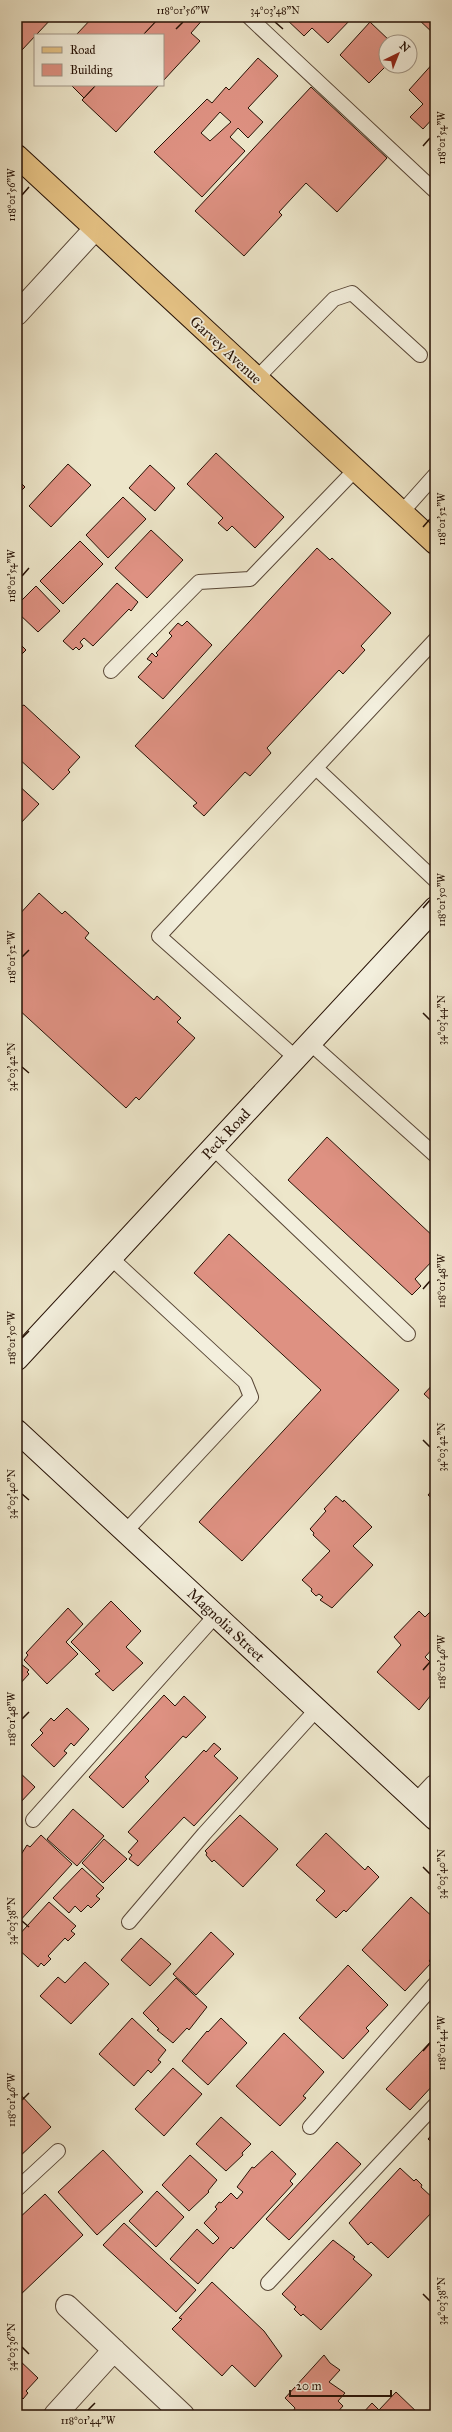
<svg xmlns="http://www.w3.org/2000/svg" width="452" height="2432" font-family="'IM FELL Great Primer',serif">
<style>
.building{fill:#de9182;stroke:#261105;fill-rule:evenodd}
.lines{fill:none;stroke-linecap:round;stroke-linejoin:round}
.lane-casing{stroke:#584636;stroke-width:16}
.street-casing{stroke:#584636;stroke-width:24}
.secondary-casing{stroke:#261105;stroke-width:24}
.primary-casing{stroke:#261105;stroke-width:24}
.lane{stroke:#f3efdd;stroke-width:14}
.street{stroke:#f3efdd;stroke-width:22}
.secondary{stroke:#f3efdd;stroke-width:22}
.primary{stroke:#e6c385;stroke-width:22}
.ticks{fill:none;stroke:#261105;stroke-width:1.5}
.labels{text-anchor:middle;stroke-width:3.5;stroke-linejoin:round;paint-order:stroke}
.street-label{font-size:15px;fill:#261105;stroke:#f3efdd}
.neatline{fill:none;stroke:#261105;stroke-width:1.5}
.ticks-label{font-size:10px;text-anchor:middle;fill:#261105}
</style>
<rect width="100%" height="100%" fill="#ede6ca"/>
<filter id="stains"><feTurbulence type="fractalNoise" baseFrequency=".005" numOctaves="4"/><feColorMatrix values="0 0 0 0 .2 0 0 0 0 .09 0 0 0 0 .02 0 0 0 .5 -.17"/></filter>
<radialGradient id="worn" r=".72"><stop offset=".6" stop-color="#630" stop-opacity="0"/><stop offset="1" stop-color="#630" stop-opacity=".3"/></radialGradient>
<path class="building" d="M17,17h36l-32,34 -4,-4z
M93,17h67l-17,18h-67z
M160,17h45l-14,16 9,8 -37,40v-46h-20z
M284,17h69l-25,26 -16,-15 -8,8z
M416,17h19v18z
M370,22l21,20h-5v24l-17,17 -29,-28z
M258,58l20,18 -30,32 15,14 -15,16 -10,-10 -8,9 15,14 -43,46 -48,-45 53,-53 5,4 14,-16 3,3zM220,112l11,10 -21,19 -9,-8z
M435,61v55l-12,13 -13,-12 13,-13 -14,-14z
M71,85h25l-12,13z
M96,85h63l-43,47 -34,-32z
M311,87l76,71 -50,54 -31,-29 -27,29 3,3 -38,41 -49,-45z
M216,453l68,64 -29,31 -23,-22 -5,5 -9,-8 5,-5 -36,-34z
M68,464l23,21 -40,42 -22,-21z
M150,465l25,23 -20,23 -26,-23z
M17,479l8,8 -8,8z
M123,497l23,22 -38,39 -22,-23z
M151,530l32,30 -36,38 -32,-30z
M80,541l23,23 -40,40 -23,-23z
M317,548l13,12 2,-2 59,55 -30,33 4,4 -22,24 -4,-4 -72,78 4,5 -21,23 -5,-4 -41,44 -11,-10 4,-3 -62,-57z
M117,583l21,19 -7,9 -2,-2 -36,37 -9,-8 -4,4 3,4 -4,4 -3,-3 -3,3 -10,-9z
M36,586l24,25 -22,21 -21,-20v-7z
M187,621l25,24 -49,54 -25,-22 14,-15 -5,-3 5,-6 4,4 2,-2 -2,-2 16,-17 -3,-3 9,-10 4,3z
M17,641l9,9 -9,9z
M24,705l56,52 -12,13 2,2 -17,18 -36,-33 2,-7 -2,-2v-40z
M17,784l22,20 -22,23z
M39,893l23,21 3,-3 24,22 -4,5 69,62 3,-4 24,22 -4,4 18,16 -56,62 -3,-3 -10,11 -109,-100v-91z
M327,1137l108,101v20l-20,21 6,7 -9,9 -124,-115z
M229,1234l170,156 -157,171 -43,-39 122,-132 -127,-117z
M435,1382v22l-11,-10z
M435,1487v14l-7,-6z
M336,1496l7,6 1,-2 28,27 -19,19 20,19 -41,43 -12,-8 3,-3 -4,-3 -3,2 -5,-5 1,-2 -10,-9 28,-29 -17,-16 1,-2 -4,-4 16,-18 -2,-2z
M111,1601l30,30 -15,16 17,16 -30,28 -18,-17 5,-3 -29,-29z
M435,1607v39l-10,11 10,10v23l-16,20 -42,-38 24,-27 -7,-8 25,-26 6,6z
M68,1608l15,16 -17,18 12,12 -31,30 -23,-24 4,-5 -2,-2z
M17,1661l12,9 -2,2 2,2 -12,13z
M164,1695l11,11 9,-10 22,21 -20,21 -3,-2 -38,41 4,4 -26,27 -34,-31z
M67,1708l22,21 -15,17 -3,-3 -7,8 3,2 -13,14 -23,-22 12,-12 -3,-3 11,-12 3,3z
M214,1743l7,6 -7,7 24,22 -44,48 -10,-9 -46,49 -9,-7 3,-4 -4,-3 10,-11 -10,-9 76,-82 2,2z
M17,1770l18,17 -18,19z
M73,1809l31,27 -27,30 -30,-27z
M240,1815l38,34 -35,38 -29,-27 -2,2 -6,-7 1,-2 -2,-2z
M326,1833l39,37 3,-4 11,11 -33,35 -2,-2 -8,8 -20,-18 9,-9 -29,-26z
M41,1835l31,29 -55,60v-63l10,-16 3,2z
M104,1839l23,20 -24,24 -21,-20z
M82,1868l22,20 -8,8 4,3 -9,9 -3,-3 -7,7 -6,-6 -6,7 -16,-15z
M411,1897l24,22v35l-6,7 2,2 -26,28 -43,-41z
M49,1902l27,24 -5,5 4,3 -7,7 -3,-3 -17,18 3,3 -7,7 -3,-3 -3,4 -21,-19v-11z
M211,1932l23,22 -38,41 -23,-21z
M141,1938l30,26 -21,22 -29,-26z
M85,1962l24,22 -38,40 -31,-28 18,-19 7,6z
M348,1965l40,40 -22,23 3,3 -26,28 -44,-41z
M176,1978l31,29 -18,23 -2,-2 -14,15 -16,-13 2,-1 -16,-16z
M132,2018l34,32 -8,10 3,2 -10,11 -3,-3 -14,16 -35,-32z
M221,2018l26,25 -39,42 -26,-24 25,-30 1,1z
M284,2033l40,39 -21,24 3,2 -26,28 -44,-40z
M435,2037v46l-25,27 -24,-21z
M173,2068l29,26 -38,42 -29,-27z
M17,2091l34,36 -34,32z
M221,2117l30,27 -9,9 1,2 -17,16 -30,-27z
M435,2131v14l-7,-6z
M337,2142l24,22 -72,76 -23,-21z
M103,2150l40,42 -46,43 -39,-43z
M272,2151l24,23 -6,7 3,3 -60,65 -2,-2 -33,37 -28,-25 27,-30 16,15 6,-6 -15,-15 13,-14 -2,-2 4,-5 2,1 10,-10 6,6 6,-7 -6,-5 15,-20 2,1z
M190,2155l27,25 -9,11 1,1 -20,19 -27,-26z
M400,2168l14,13 2,-2 6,6 -1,2 14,13v9l-47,49 -17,-16 -3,3 -19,-22z
M157,2191l27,26 -28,30 -27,-26z
M45,2194l38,41 -66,63v-78z
M124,2223l72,67 -20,22 -73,-67z
M333,2240l22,17 -2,2 19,16 -51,55 -18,-16 -2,2 -7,-7 2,-2 -14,-13z
M212,2282l52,49 18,25 -27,31 -23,-22 -10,11 -50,-47 10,-10 -3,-1z
M324,2355l6,8 10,7 -11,12 16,11 -7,8 5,5 -8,9h-44l4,-7 -10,-10z
M17,2358l21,20 -12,13 2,2 -5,6 -2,-2 -4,4z
M396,2392l24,23 -58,-1 10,-11 7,7z"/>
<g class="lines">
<defs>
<path id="lane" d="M249,17l186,174
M257,378l77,-79 18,-6 68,62
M402,512l33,-37
M111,671l88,-89 51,-3 105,-109
M316,768l119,112
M310,1043l125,112
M296,1058l-137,-122 276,-296
M213,1148l195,186
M111,1258l134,124 6,15 -125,134
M33,1820l183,-205
M129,1922l75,-88 113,-125
M310,2127l125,-143
M17,2189l41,-38
M268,2283l167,-178"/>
<path id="street" d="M17,314l78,-85
M419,1803l16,-17
M67,2306l116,109
M55,2415l59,-65"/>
<path id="secondary" d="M17,1359l418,-451
M17,1431l418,388"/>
<path id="primary" d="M17,156l418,387"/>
</defs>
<use href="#lane" class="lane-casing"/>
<use href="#street" class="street-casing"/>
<use href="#secondary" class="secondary-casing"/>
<use href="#primary" class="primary-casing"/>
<use href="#lane" class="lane"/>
<use href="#street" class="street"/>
<use href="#secondary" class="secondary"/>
<use href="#primary" class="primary"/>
</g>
<path class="ticks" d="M275,22l8,7M176,29l7,-7M423,146l7,-8M22,195l7,-8M423,527l7,-8M22,576l7,-8M423,908l7,-8M22,957l7,-7M423,1013l7,7M22,1067l7,6M423,1289l7,-8M22,1338l7,-7M423,1440l7,7M22,1494l7,6M423,1670l7,-8M22,1719l7,-7M423,1867l7,7M22,1921l7,6M423,2051l7,-8M22,2100l7,-7M423,2294l7,7M22,2347l7,7M88,2410l7,-7"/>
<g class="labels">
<g class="street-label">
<text transform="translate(226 350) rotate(43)" y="5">Garvey Avenue</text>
<text transform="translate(226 1134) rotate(-47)" y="5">Peck Road</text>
<text transform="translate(226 1625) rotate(43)" y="5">Magnolia Street</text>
</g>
</g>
<rect width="452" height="2432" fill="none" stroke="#ede6ca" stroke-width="44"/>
<rect x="34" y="34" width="130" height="52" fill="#f3efdd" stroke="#a19687"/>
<rect x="42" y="47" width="20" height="6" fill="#e6c385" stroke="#a19687"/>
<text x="70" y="54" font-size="12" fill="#261105">Road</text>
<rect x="42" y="64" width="20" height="12" fill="#de9182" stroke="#a19687"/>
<text x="70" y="74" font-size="12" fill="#261105">Building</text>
<g transform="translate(398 54) rotate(43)"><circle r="19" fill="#f3efdd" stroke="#a19687"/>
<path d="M0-3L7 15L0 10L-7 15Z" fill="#8f2418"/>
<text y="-6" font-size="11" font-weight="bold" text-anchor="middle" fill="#261105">N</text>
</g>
<path d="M290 2390v6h101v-6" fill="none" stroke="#261105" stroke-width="2"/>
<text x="296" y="2390" font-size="12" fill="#261105" stroke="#f3efdd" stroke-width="3" paint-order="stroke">20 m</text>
<rect x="22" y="22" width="408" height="2388" class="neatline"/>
<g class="ticks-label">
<text x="183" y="14">118°01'56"W</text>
<text x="275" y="14">34°03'48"N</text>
<text transform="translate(441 138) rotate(-90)" y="4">118°01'54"W</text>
<text transform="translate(11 195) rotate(-90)" y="4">118°01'56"W</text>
<text transform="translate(441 519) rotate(-90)" y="4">118°01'52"W</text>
<text transform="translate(11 576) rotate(-90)" y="4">118°01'54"W</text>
<text transform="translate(441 900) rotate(-90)" y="4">118°01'50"W</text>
<text transform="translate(11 957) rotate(-90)" y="4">118°01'52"W</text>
<text transform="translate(441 1020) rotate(-90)" y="4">34°03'44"N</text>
<text transform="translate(11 1067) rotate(-90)" y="4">34°03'42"N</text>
<text transform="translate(441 1281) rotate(-90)" y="4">118°01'48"W</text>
<text transform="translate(11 1338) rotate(-90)" y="4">118°01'50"W</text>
<text transform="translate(441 1447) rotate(-90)" y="4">34°03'42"N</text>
<text transform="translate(11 1494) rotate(-90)" y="4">34°03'40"N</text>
<text transform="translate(441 1662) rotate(-90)" y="4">118°01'46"W</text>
<text transform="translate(11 1719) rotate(-90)" y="4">118°01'48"W</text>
<text transform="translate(441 1874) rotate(-90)" y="4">34°03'40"N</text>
<text transform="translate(11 1921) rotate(-90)" y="4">34°03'38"N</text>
<text transform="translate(441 2043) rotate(-90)" y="4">118°01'44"W</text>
<text transform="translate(11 2100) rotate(-90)" y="4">118°01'46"W</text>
<text transform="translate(441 2301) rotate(-90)" y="4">34°03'38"N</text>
<text transform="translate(11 2347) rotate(-90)" y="4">34°03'36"N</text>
<text x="88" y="2424">118°01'44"W</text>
</g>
<rect width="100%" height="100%" filter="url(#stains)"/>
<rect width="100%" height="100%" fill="url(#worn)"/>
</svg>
